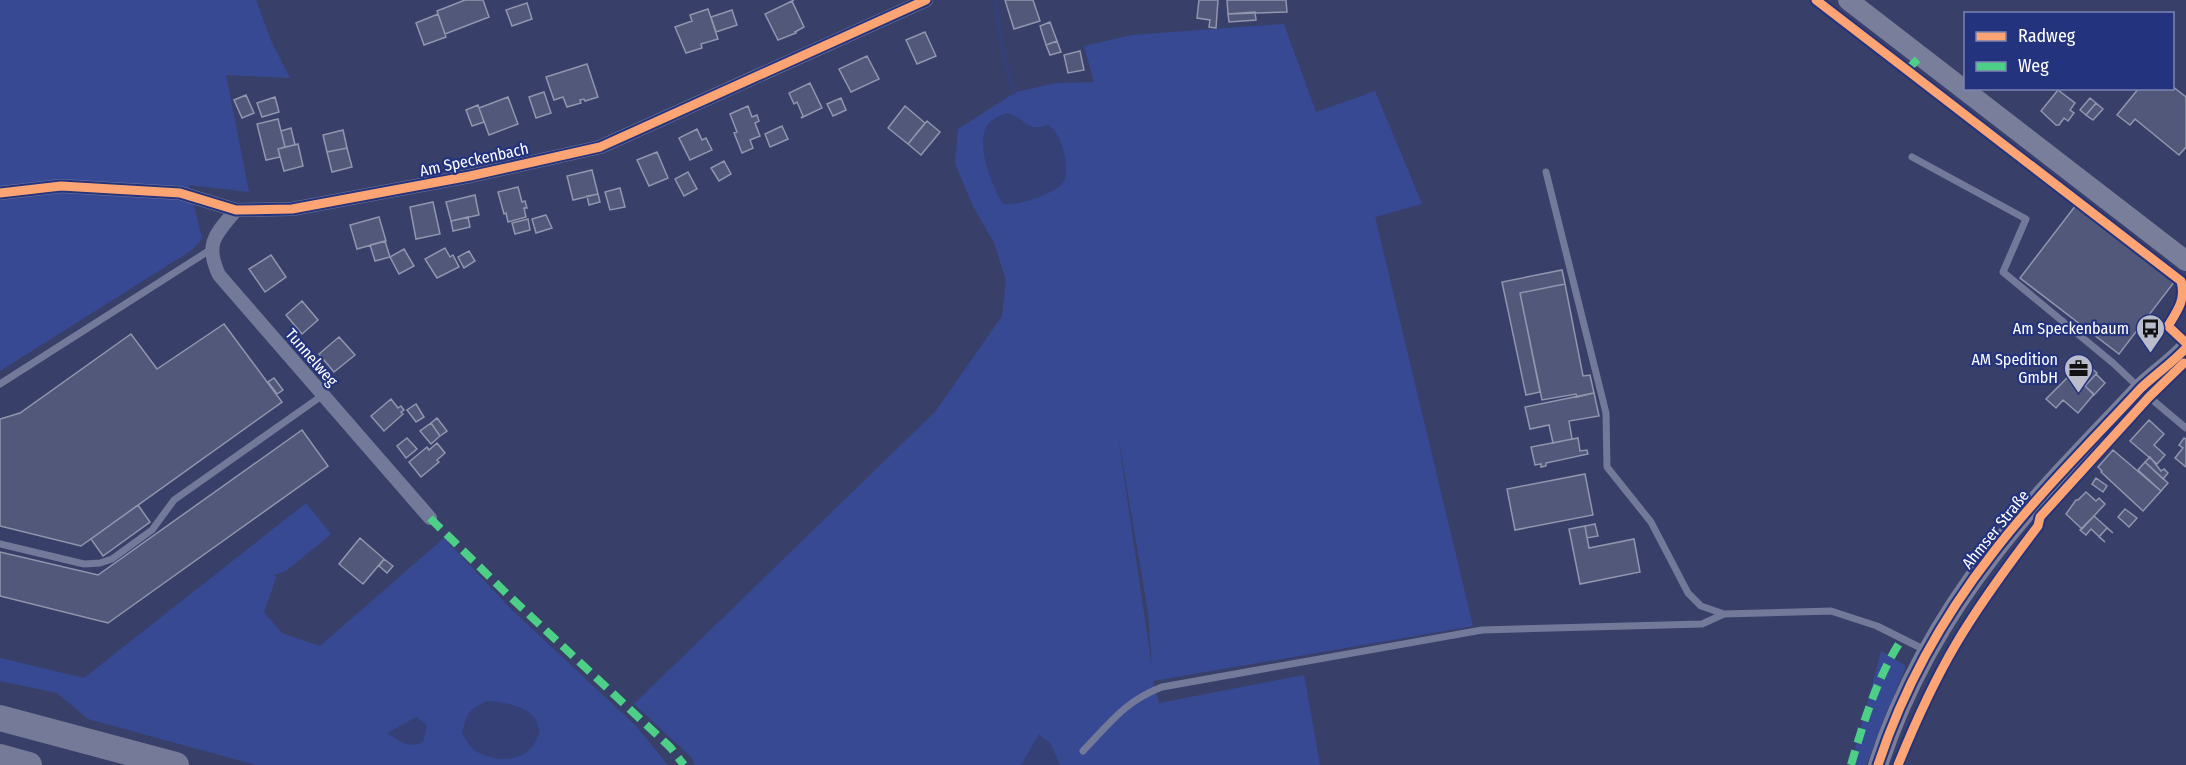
<svg xmlns="http://www.w3.org/2000/svg" width="2186" height="765" font-family="'Fira Sans Condensed',sans-serif">
<style>
.green{fill:#384994;fill-rule:evenodd}
.water{fill:#354076}
.lines{fill:none;stroke-linecap:round;stroke-linejoin:round}
.stream{stroke:#354076;stroke-width:5}
.building{fill:#525879;stroke:#9195ae;stroke-width:1.5}
.lane{stroke:#737998;stroke-width:7}
.street{stroke:#737998;stroke-width:14}
.secondary{stroke:#797f9b;stroke-width:20}
.highway{stroke:#747a97;stroke-width:26}
.quiet{stroke:#4dcf88;stroke-width:8;stroke-dasharray:15 8;stroke-linecap:butt}
.cycleway-casing{stroke:#24337d;stroke-width:13}
.cycleway{stroke:#fda474;stroke-width:9}
.labels{text-anchor:middle;stroke-width:4.5;stroke-linejoin:round;paint-order:stroke}
.street-label{font-size:16px;fill:#fff;stroke:#24337d}
.poi-label{font-size:16px;fill:#fff;stroke:#24337d;text-anchor:end}
</style>
<rect width="100%" height="100%" fill="#384069"/>
<path class="green" d="M0,0h256l16,43 18,35 -64,-3 23,117 -60,-7 13,54 -10,11 -192,121z
M1284,24l32,88 59,-21 47,113 -47,13 98,409 -320,55 6,22 145,-28 16,90h-625l-4,-8 -57,-53 301,-292 67,-96 4,-36 -12,-37 -20,-35 -19,-44 3,-35 58,-37 40,-9 38,-1 -10,-36 48,-11zM1117,429l31,183 4,56z
M306,503l25,31 -45,37 -12,4 2,3 -12,34 18,21 38,13 124,-108 67,71 125,117 32,39h-412l-168,-46 -31,-26 -57,-12v-23l84,20z
M1881,651l25,15 -40,99h-15z"/>
<path class="water" d="M1007,113c18,3 18,20 40,12 14,4 25,46 16,58 -11,12 -45,23 -60,21 -10,-16 -26,-55 -18,-74 3,-10 13,-14 22,-17z
M488,701c14,1 36,4 46,16 3,3 4,10 6,14 -2,4 -3,9 -6,13 -12,21 -49,18 -64,2 -3,-4 -6,-9 -8,-13 5,-20 6,-24 26,-32z
M416,717l11,8 -4,17c-12,8 -25,-2 -36,-9z
M1039,734l12,10 9,21h-39z"/>
<g class="lines">
<path class="stream" d="M995,0l9,59 10,33"/>
</g>
<path class="building" d="M465,0h18l6,17 -44,17 -8,-23z
M794,0l-2,1 12,26 -9,5 1,1 -18,7 -13,-26z
M1005,0h28l7,21 -26,8z
M1199,0h19l-2,28 -7,-1 1,-7 -13,-2z
M1227,0h59l1,12 -59,2z
M527,3l5,16 -20,7 -6,-16z
M708,9l10,30 -17,5 1,4 -16,5 -11,-26 17,-6 -2,-6z
M732,10l5,15 -21,7 -5,-15z
M1255,12l1,8 -27,2 -1,-8z
M438,14l8,23 -22,8 -8,-22z
M1050,22l7,19 -11,4 -6,-19z
M925,32l11,24 -19,8 -11,-24z
M1057,41l4,11 -11,3 -4,-10z
M1080,51l4,19 -16,3 -4,-18z
M867,56l12,23 -28,13 -12,-23z
M587,64l11,33 -13,4 -1,-2 -4,1 1,3 -14,4 -4,-10 -9,3 -8,-23z
M810,83l12,25 -21,10 2,-2 -6,-14 -3,2 -5,-11z
M2172,86l14,11v50l-7,8 -44,-36 -5,6 -13,-10 22,-27h33z
M2058,90l17,13 -5,7 4,3 -6,8 -4,-3 -5,7h-3l-15,-14z
M544,92l7,21 -15,5 -7,-21z
M246,95l8,18 -12,5 -8,-18z
M275,97l4,15 -17,5 -5,-14z
M508,97l10,27 -29,11 -10,-27z
M841,98l5,12 -13,6 -6,-12z
M2090,98l6,5 -10,12 -6,-5z
M2096,103l7,6 -10,11 -7,-5z
M478,105l6,17 -12,4 -6,-16z
M748,106l4,11 5,-2 2,6 -4,2 5,13 -10,4 3,8 -11,5 -8,-20 3,-1 -7,-18z
M905,106l20,17 -17,21 -20,-16z
M278,119l7,28 -7,2 2,8 -14,3 -9,-36z
M927,121l13,11 -19,23 -13,-11z
M782,126l6,13 -18,8 -5,-13z
M291,128l4,17 -10,2 -4,-16z
M697,129l5,11 4,-2 6,12 -22,10 -11,-22z
M343,130l4,18 -20,4 -4,-17z
M298,144l5,22 -19,5 -6,-22z
M347,148l5,19 -20,5 -5,-20z
M657,152l11,26 -19,8 -12,-26z
M724,161l7,13 -12,7 -8,-13z
M592,170l6,24 -25,6 -6,-24z
M688,172l9,17 -13,7 -9,-17z
M518,187l4,15 3,-1 2,7h-3l2,9 -18,5 -2,-9 -2,1 -6,-22z
M620,188l5,19 -15,3 -5,-18z
M598,194l2,8 -11,3 -2,-9z
M475,195l4,20 -28,6 -5,-19z
M433,202l7,32 -24,5 -6,-32z
M2076,205l99,76 -56,73 -99,-76z
M546,215l6,13 -16,5 -4,-14z
M379,217l7,24 -29,8 -7,-24z
M468,217l2,10 -17,4 -2,-10z
M528,219l2,11 -15,4 -3,-11z
M385,241l5,16 -15,4 -5,-16z
M445,248l5,9 3,-2 6,12 -22,11 -12,-19z
M404,249l10,17 -15,8 -9,-17z
M469,251l6,10 -11,7 -6,-11z
M271,255l15,22 -21,15 -16,-23z
M1562,270l3,14 -45,9 20,99 -14,3 -24,-113z
M1565,284l18,92 7,-1 4,18 -17,4 -1,-3 -34,6 -22,-107z
M302,301l16,19 -16,14 -16,-19z
M224,324l58,78 -201,144 -81,-20v-107l20,-6 111,-79 26,35z
M339,337l16,18 -21,17 -15,-18z
M2081,359l16,14 -12,13 -16,-13z
M2071,374l23,20 -16,19 -15,-13 -7,8 -10,-9z
M2096,374l9,9 -11,12 -9,-9z
M274,378l9,12 -6,4 -9,-12z
M1594,393l5,23 -30,5 3,18 -19,4 -4,-18 -19,4 -5,-22z
M391,399l7,9 3,-2 3,4 -3,2 2,2 -19,17 -13,-15z
M416,404l8,13 -8,5 -9,-12z
M437,418l10,13 -7,5 -9,-13z
M2149,420l15,14 -10,11 11,10 -8,9 -27,-23z
M431,423l9,13 -9,8 -11,-13z
M302,430l26,36 -220,157 -108,-27v-44l98,23z
M407,438l10,11 -11,9 -9,-12z
M1578,438l2,13 7,-1 1,4 -42,9v3l-5,1v-3l-6,1 -4,-18z
M2184,438l2,1v28l-11,-9 8,-10 -4,-3z
M437,443l8,10 -8,7 2,2 -18,15 -12,-15 18,-15 2,3z
M2113,450l48,41 -18,20 -42,-39 1,-1 -4,-4z
M2150,457l11,14 3,-2 4,4 -5,6 -18,-17z
M2145,462l23,21 -7,8 -23,-21z
M1585,474l8,41 -78,15 -8,-41z
M2096,478l11,8 -4,6 -11,-8z
M2086,492l10,9 3,-3 6,6 -23,25 -16,-15 10,-14h2z
M138,505l12,17 -47,34 -12,-17z
M2125,509l12,9 -8,9 -11,-10z
M2094,516l19,17 -6,-5 -8,9 6,5 -14,-13 -5,6 -6,-5z
M1595,524l3,12 -11,2 -2,-12z
M1585,526l4,22 45,-9 6,33 -60,12 -11,-55z
M360,538l24,21 -21,25 -24,-20z
M384,559l9,7 -6,7 -8,-7z"/>
<g class="lines">
<path class="lane" d="M1912,157l114,62 -23,53 110,91 36,34 37,31
M1546,172l60,241 1,54 44,55 37,71 13,13 23,8
M0,384l210,-134
M0,544l84,20 16,-1 12,-4 40,-29 22,-30 149,-105
M1083,751c27,-28 42,-50 79,-64l320,-57 220,-6 22,-10 107,-3 46,15 48,24"/>
<path class="street" d="M0,193l61,-7 119,7 56,17 56,-1 178,-33 130,-29 326,-147
M236,210c-20,24 -32,33 -17,65l211,243"/>
<path class="secondary" d="M1848,0l338,261
M1878,765c25,-76 65,-148 114,-211 45,-59 99,-112 149,-166 15,-14 31,-25 45,-40"/>
<path class="highway" d="M0,718l176,47
M0,757l29,8"/>
<path class="quiet" d="M1907,70l14,-14
M430,518l75,74 165,155 14,18
M1851,765c13,-44 26,-88 51,-126"/>
<defs>
<path id="cycleway" d="M1816,0l365,281c5,18 -3,29 -13,45l18,17
M0,193l61,-7 119,7 56,17 56,-1 178,-33 130,-29 326,-147
M1878,765c25,-76 65,-148 114,-211 45,-59 99,-112 149,-166 15,-14 31,-25 45,-40
M1898,765c17,-42 35,-82 58,-121 24,-41 53,-80 82,-118l2,-9 109,-120 35,-34"/>
</defs>
<use href="#cycleway" class="cycleway-casing"/>
<use href="#cycleway" class="cycleway"/>
</g>
<defs>
<symbol id="bus-pin" viewBox="-11 -11 22 30"><path d="M0 17L-7.5 6A9.5 9.5 0 1 1 7.5 6Z" fill="#b9bcca" stroke="#24337d"/><path d="M-5-6H5V4H4V6H2V4H-2V6H-4V4H-5ZM-3.5-4V0h7V-4ZM-3.5 1.2v1.5H-2V1.2ZM2 1.2v1.5H3.5V1.2Z" fill="#111"/></symbol>
<symbol id="office-pin" viewBox="-11 -11 22 30"><path d="M0 17L-7.5 6A9.5 9.5 0 1 1 7.5 6Z" fill="#b9bcca" stroke="#24337d"/><path d="M-6-3h4V-5.5h4V-3h4V5H-6ZM-1-4.5V-3h2v-1.5ZM-6 0V1H6V0Z" fill="#111"/></symbol>
</defs>
<g fill-rule="evenodd">
<use href="#bus-pin" x="2134" y="312" width="33" height="45"/>
<use href="#office-pin" x="2062" y="352" width="33" height="45"/>
</g>
<g class="labels">
<g class="street-label">
<text transform="translate(474 159) rotate(-12)" y="6">Am Speckenbach</text>
<text transform="translate(312 357) rotate(49)" y="6">Tunnelweg</text>
<text transform="translate(1995 529) rotate(-51)" y="6">Ahmser Straße</text>
</g>
<g class="poi-label">
<text x="2129" y="334">Am Speckenbaum</text>
<text x="2058" y="365">AM Spedition<tspan x="2058" dy="18">GmbH</tspan></text>
</g>
</g>
<rect x="1964" y="12" width="210" height="78" fill="#24337d" stroke="#7c85b1" stroke-width="1.5"/>
<rect x="1976" y="32" width="30" height="9" fill="#fda474" stroke="#7c85b1" stroke-width="1.5"/>
<text x="2018" y="42" font-size="18" fill="#ffffff">Radweg</text>
<rect x="1976" y="62" width="30" height="9" fill="#4dcf88" stroke="#7c85b1" stroke-width="1.5"/>
<text x="2018" y="72" font-size="18" fill="#ffffff">Weg</text>
</svg>
